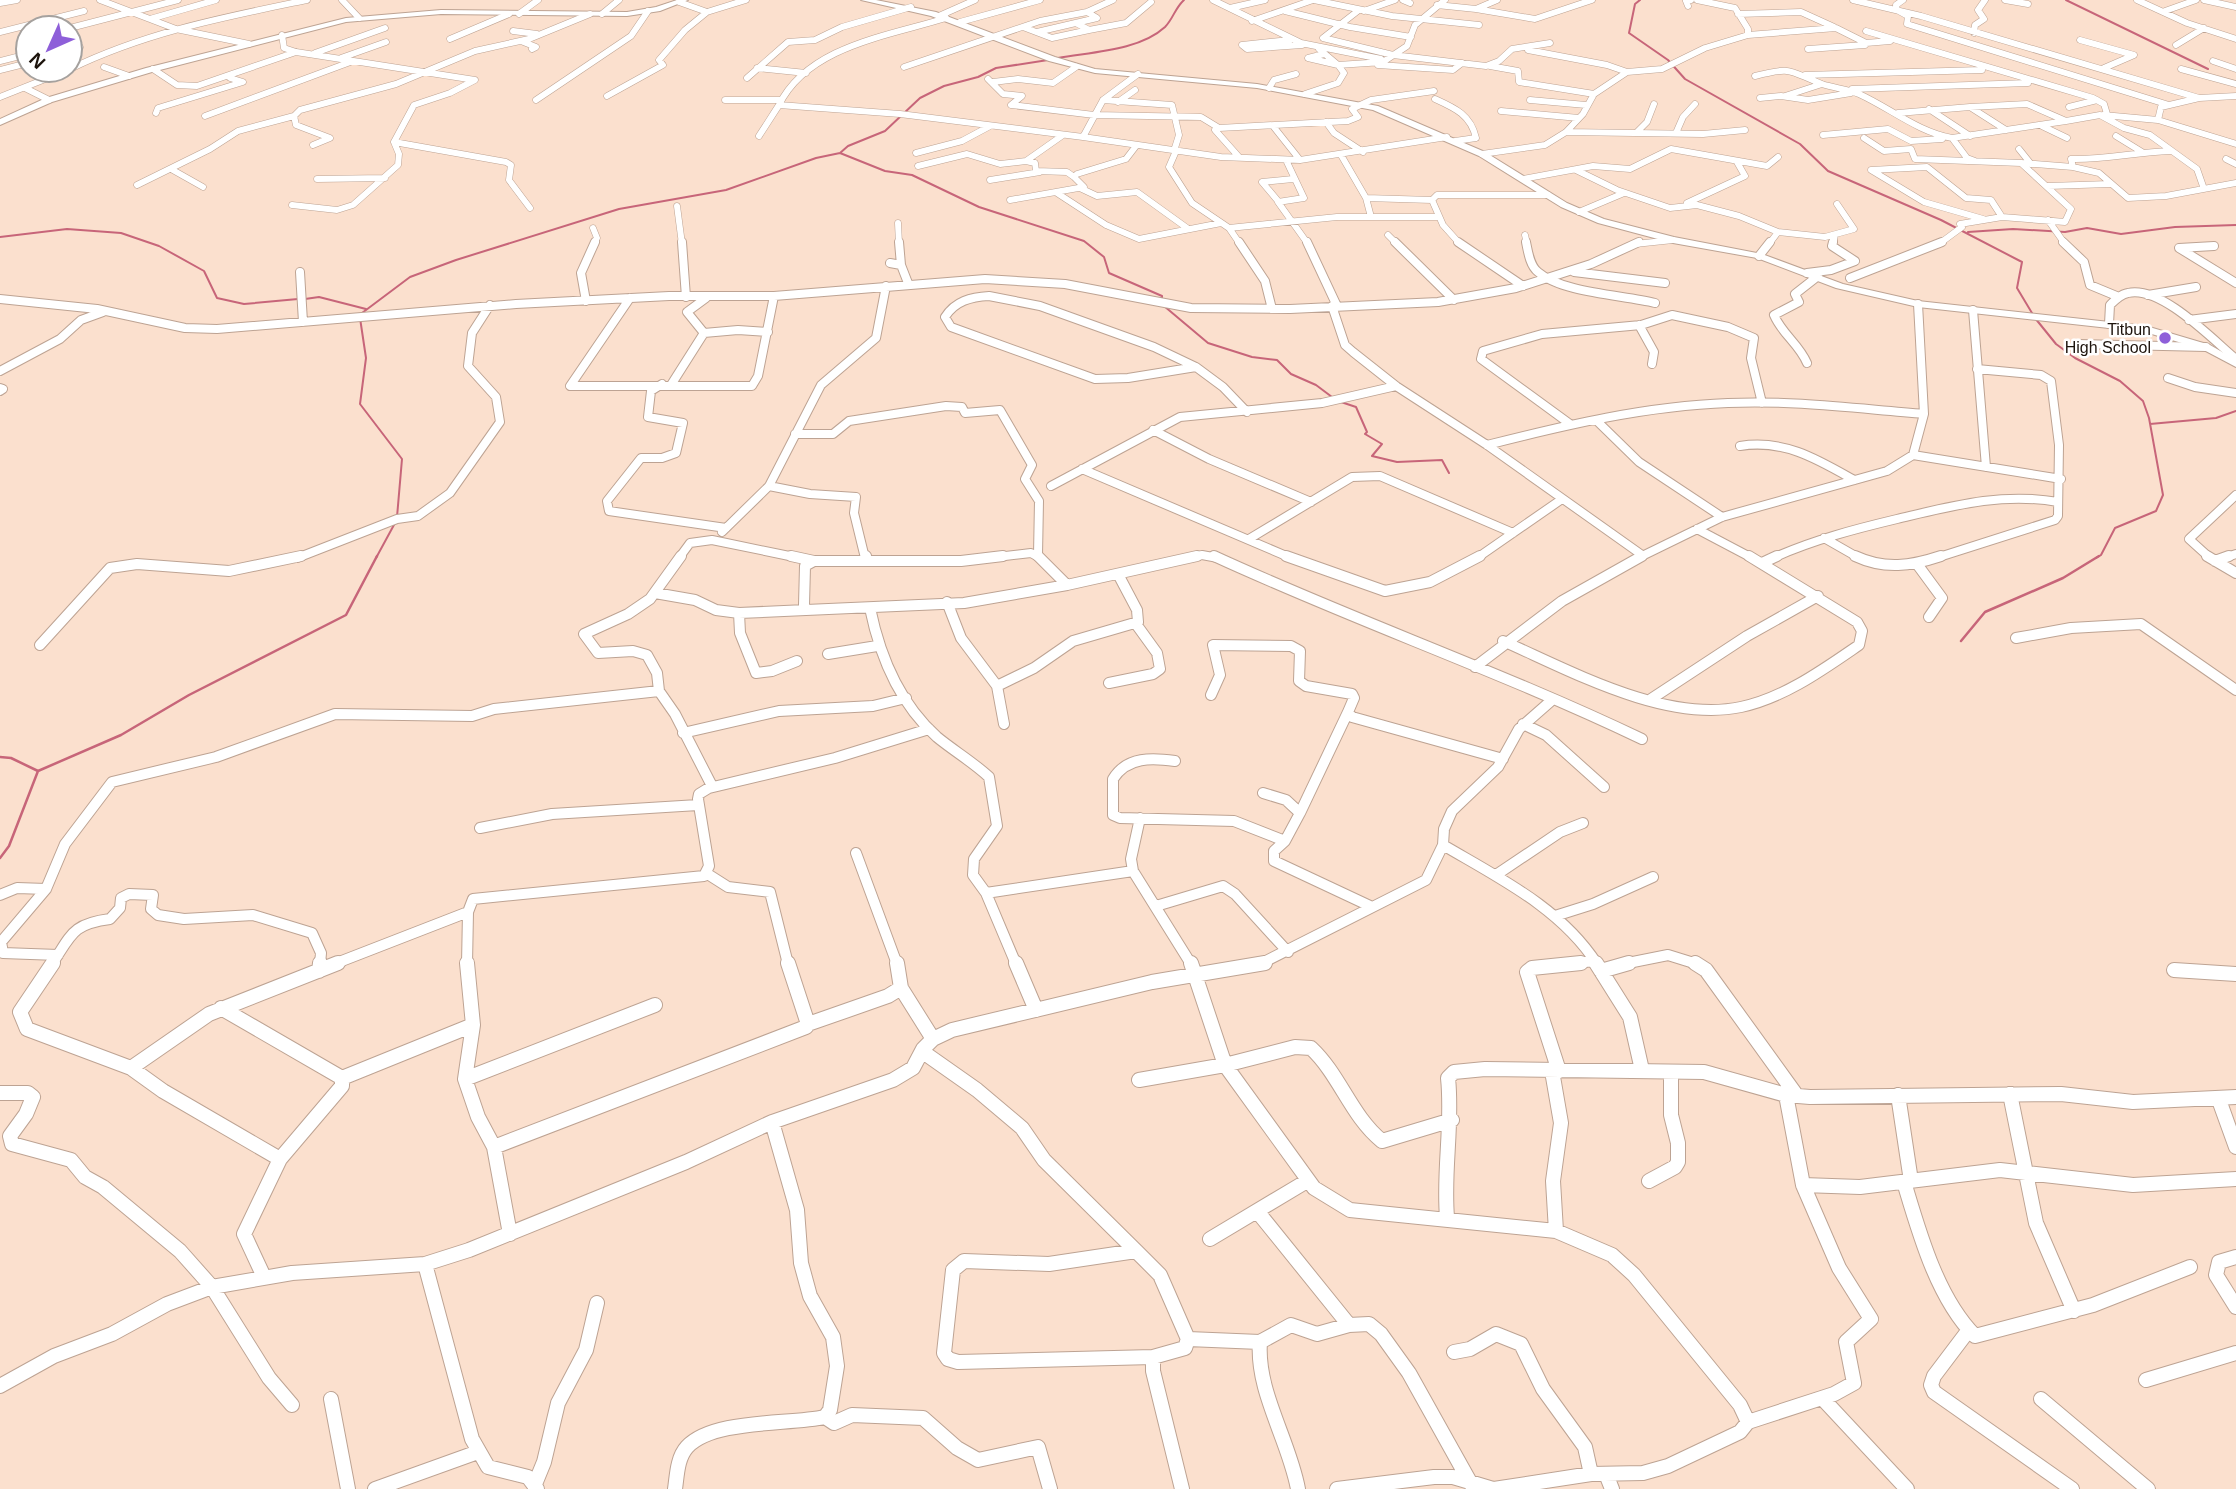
<svg xmlns="http://www.w3.org/2000/svg" width="2236" height="1489" font-family="Helvetica,sans-serif">
<style>
.lines{fill:none;stroke-linecap:round;stroke-linejoin:round}
.stream-far1{stroke:#c76579;stroke-width:2}
.stream{stroke:#c76579;stroke-width:2.5}
.minor-far3-casing{stroke:#bda393;stroke-width:7}
.minor-far2-casing{stroke:#bda393;stroke-width:10}
.minor-far1-casing{stroke:#bda393;stroke-width:12}
.minor-casing{stroke:#bda393;stroke-width:16}
.tertiary-casing{stroke:#bda393;stroke-width:2}
.minor-far3{stroke:#fff;stroke-width:6}
.minor-far2{stroke:#fff;stroke-width:8}
.minor-far1{stroke:#fff;stroke-width:10}
.minor{stroke:#fff;stroke-width:14}
.tertiary{fill:#fff;fill-rule:evenodd}
.poi-dot{fill:#8e5fd9;stroke:#fff;stroke-width:2.5}
.labels{text-anchor:middle;stroke-width:5;stroke-linejoin:round;paint-order:stroke}
.far-poi-label{font-size:16px;fill:#1d140d;stroke:#fff;text-anchor:end}
</style>
<rect width="100%" height="100%" fill="#fbe0ce"/>
<g class="lines">
<path class="stream-far1" d="M1640,0l-5,4 -6,29 39,27 17,19 115,65 28,27 113,49 81,42 -5,26 18,30 21,26 19,14 45,23 23,20 6,17 14,77 -7,16 -41,17 -14,27 -5,3
M2066,0l142,69
M1058,58c32,-6 81,-7 107,-31 8,-8 10,-19 19,-27
M840,153l45,18 27,4 67,32 105,34 20,16 5,16 53,23v4
M1968,232l45,-3 52,3 22,-4 34,6 54,-7 61,-2
M0,237l67,-8 54,4 38,13 45,25 13,27 27,6 54,-5
M305,299l14,-2 47,12
M1164,306l44,37 44,14 25,3 14,14 25,11 16,12
M362,313l48,-36 46,-17 163,-51 107,-19 90,-32 24,-5 8,-7 37,-15 35,-33 24,-12 34,-9 18,-9 52,-8
M360,318l6,40 -6,46 42,55 -5,58
M1341,402l15,5 11,25 -2,2 17,10 -10,12 25,6 45,-2 7,13
M2150,424l66,-6 20,-7
M376,558l19,-35"/>
<path class="stream" d="M1961,641l24,-29 78,-34 36,-22
M0,757l11,1 27,13
M0,858l9,-12 29,-75 83,-36 68,-40 157,-80 31,-59"/>
<defs>
<path id="minor-far3" d="M100,0l76,29 73,15
M342,0l17,18
M1213,0l88,43 80,16
M1314,0l78,16 87,9
M1403,0l7,3
M1853,0l68,16 278,82
M1903,0l-7,5 1,5 11,6 -1,8 262,81
M2005,0l23,4
M2137,0l50,23 49,16
M2204,0l32,7
M0,3l17,-3
M1437,5l39,4 21,-9
M1688,6l-2,-5 5,-1
M1230,8l35,-8
M1476,9l59,10 57,-19
M1359,10l-36,28 70,17 93,11 13,-5 13,-12 38,-6
M1285,11l65,16 61,10
M1364,11l31,-11
M2165,11l31,-11
M707,12l39,-12
M519,14l19,-14
M602,14l17,-14
M1738,14l63,-2 33,15
M939,16l36,-16
M946,18c-58,18 -138,28 -167,87l121,9 183,23
M150,19l66,-19
M1252,21l61,-21
M960,22l80,-22
M1023,27l29,11 37,-8 -13,-7
M70,28l108,-28
M1089,30l37,-7 25,-21
M513,31l24,3
M1866,31l227,67 11,6 3,10
M0,32l84,-21
M1037,32l60,-14 -10,-6
M1974,33l1,-8 9,-6 -6,-9 7,-10
M282,35l2,13 12,4 179,28 -25,13 -36,12 -20,37
M1748,35l88,-7 30,15 24,-2
M450,39l59,-25
M1290,40l-48,5 5,4 55,-4
M2080,40l54,15 -30,13
M521,41l15,6 -4,2
M2176,45l28,-17
M1319,49l19,16 -30,-7 16,-4
M1808,49l57,-4
M1528,50l79,15 20,7
M70,51l10,-4
M315,53l70,-25
M341,58l45,-16
M0,61l28,-7
M2213,61l23,8
M1378,65l75,5 9,-7
M1490,66l28,5 1,11 75,12
M104,67l25,9
M904,67l136,-46 47,-9 26,-12
M757,68l49,5
M70,69c76,-37 155,-52 237,-69
M153,69l24,16 20,1 99,-34
M2181,69l55,15
M0,70l28,-7
M1138,74l-35,26 -20,37 138,20 79,3 147,-23
M1805,75l177,-5
M1755,76c38,-10 33,-5 67,8 12,4 25,5 37,10 31,14 59,38 93,44
M747,78l41,-36 27,-2 27,-13 69,-20
M988,79l15,15 19,2 -11,9 83,10 107,2 18,11 129,-7 10,-4 -6,-8 19,-9 63,-9
M993,82l25,-3 35,4 23,-16
M25,88l24,12
M1269,88l5,-8 22,-6
M1852,89l176,-6
M1305,94l33,-11 6,-10 -6,-8 45,-3 24,-16 8,-21 30,-25
M607,96l56,-31 -4,-5 26,-30 22,-18 -28,-10
M1785,96l37,-12
M0,97l68,-27
M1760,98l21,-2 27,4 43,-7
M1435,99c20,9 36,16 41,39l-21,3
M536,100l95,-64 17,-25
M725,100h56
M1103,100l69,5 7,30 -5,16
M1530,100l56,5
M1118,102l17,-12
M1970,107l57,-3 39,17 -114,17 15,20 8,3
M2069,107l28,-7
M1929,109l41,27
M1501,111l78,7
M156,113l2,-5 85,-26 -13,-4
M1898,113l72,-6 36,23
M2103,115l55,5 78,24
M205,116l148,-55
M2158,120l3,-13 38,-9 37,-2
M2066,121l34,-6 24,13 26,7 47,34 7,20
M1326,122l8,11 29,19
M1273,126l27,34
M2042,126l25,12
M1219,128l-4,2 24,27
M1566,132l137,2 42,-4
M1636,133l11,-11 7,-18
M1676,133l7,-16 12,-13
M1823,135l65,-6 23,12 31,-2
M759,136l20,-31
M2116,136l26,16
M1864,138l20,13 27,-2 4,10 106,4 50,46 -6,13 -63,-5 -11,-17 -25,-2 -39,-31 -56,3 53,32 59,17
M313,145l17,-7 -34,-13 -2,-9 6,-6 96,-26 79,-33 54,-12 61,-25
M2019,149l12,15
M1176,151l-7,16 23,36 37,25 11,16
M916,153l46,-12 28,-15
M1482,154l63,-9 21,-13 17,-18 11,-20 33,-22 35,-3 43,-21 43,-13v-6l-13,-21 -38,-8
M1341,155l25,43 5,19
M2071,159l2,8 26,6 29,25 38,-2 70,-13
M2071,159c34,1 65,-7 99,-8
M2226,159l10,5
M1286,160l18,38 -26,4 30,42
M1026,161l9,2 1,8 31,1 7,5
M2021,163l52,4
M918,166l49,-12 33,10 26,-3 37,-26
M171,169l32,18
M1576,170l41,20 53,18 27,-3 42,11 39,16
M317,179l68,-1
M1523,179l70,-13 37,3 41,-20 96,17 11,-9
M990,180l50,-8
M137,185l73,-36 28,-18 56,-15
M2048,186l62,-2
M1080,188l17,8 40,-4 50,36
M1057,193l49,32 33,14 82,-16
M1366,198l66,2 11,25 17,19
M1010,200l74,-13 -10,-10 3,-3 49,-15 10,-13
M1432,200l5,-5h111
M1278,201l-16,-19 31,-3
M1687,203l58,-27 -8,-14
M292,205l45,5 16,-5 45,-40 1,-11 -5,-12 112,20 5,3 -2,15 21,28
M677,206l5,38
M1579,212l45,-19
M2048,220l17,24
M898,223l1,21
M593,228l4,10 -3,6
M1229,228l108,-11h102
M1388,235l9,9
M1525,235l2,9
M1635,244l38,-4
M1769,244l9,-12 47,5 29,-8 -17,-25
M1833,244l2,-9
M1939,244l23,-17 -2,-3 42,-7"/>
<path id="minor-far2" d="M682,242l4,55
M899,242l2,23
M1239,242l26,39 7,28
M1307,242l30,64
M1395,242l59,58
M1458,242l65,44
M1526,242c2,10 4,24 12,30 24,21 85,23 117,31
M2063,242l21,20 6,23 29,12
M2214,246l-35,2 57,35
M1759,256l11,-14
M890,263l11,2 7,18
M300,272l3,50
M1574,272l91,11
M1807,273l24,-3 24,-9 -23,-15 1,-4
M1850,278l92,-36
M2148,295l48,-8
M989,296l51,10 114,41 42,20 -68,11 -33,1 -144,-52 -6,-10c10,-16 26,-20 44,-21z
M630,298l-60,88h182l6,-10 16,-80
M0,299l97,10 88,19 32,1 299,-25 153,-8h105l211,-17 80,5 126,24 99,1 148,-7 78,-14 75,-24 48,-22
M586,301l-5,-28 14,-31
M1332,306l13,39 8,7 43,34 91,59 155,110
M1973,310l13,157
M2189,320l47,-6
M2109,324l1,-19c5,-5 11,-11 18,-12 33,-8 85,47 108,66
M1639,325l15,27 -2,12
M704,333l34,-3 30,2
M2078,344l128,3
M1807,363c-8,-19 -25,-29 -33,-48l25,-13 -4,-8 23,-18
M1196,367l27,20 24,25
M0,371l60,-32 21,-19 22,-8
M2168,378l27,9 41,6
M662,384l-11,7 -3,26 35,6 -7,30 -14,5h-21l-34,43 2,10 117,17
M671,385l33,-52 -17,-21 19,-14
M0,388l3,1 -3,2
M1597,421l42,41 83,55
M1570,424l-89,-65 2,-8 59,-17 99,-9 31,-10 56,12 26,11 -3,20 11,45
M1153,430l56,29 102,43
M795,434h38l16,-13 97,-15 16,1 3,6 35,-3 32,55 -7,14 14,22 -1,54
M1487,445c79,-20 159,-39 241,-42 65,-3 131,6 196,11
M1740,446c44,-7 77,13 114,34
M1913,455l148,24
M1082,469l209,89
M769,486l41,8 46,3 -2,16 11,45
M1051,486l129,-69 142,-14 74,-17
M1697,529l55,29
M722,532l47,-46 52,-101 55,-47 10,-52
M1824,538l35,20
M1249,539l103,-62 28,-1 133,57
M297,558l100,-39 21,-3 32,-23 50,-71 -4,-25 -28,-31 4,-33 18,-28
M679,558l11,-15 22,-3 87,18
M988,558l43,-5 9,5
M1190,558l12,-3 16,3
M1477,558l85,-59
M1638,558l84,-41 165,-46 26,-16 11,-41 -6,-110
M1773,558c40,-18 82,-29 124,-39 55,-13 105,-27 161,-17
M1936,558l119,-38 3,-4 1,-71 -8,-64 -10,-6 -64,-6
M2210,558l-21,-19 47,-44
M2224,558l12,-4"/>
<path id="minor-far1" d="M791,556l23,5
M1003,556l-42,5h-147l-9,5 -1,39 2,5 158,-7 103,-18
M1038,556l29,29
M1214,556c141,65 288,116 428,183
M1286,556l99,35 45,-9 50,-26
M1855,556c30,14 56,10 86,0
M2207,556l29,17
M865,561l1,-5
M2215,561l14,-5
M1762,563l15,-7
M1917,564l25,34 -13,19
M1067,585l130,-29
M655,593l40,7 21,10 23,3 67,-3
M947,602l14,36 36,48 7,38
M870,608c10,49 29,95 67,129 17,14 36,25 52,40l8,49 -23,33 -1,16 13,18 30,71
M739,613l1,20 16,40 16,-2 25,-10
M2016,638l55,-10 70,-4 95,66
M1503,641c68,30 162,82 238,66 43,-9 83,-38 118,-62l3,-14 -5,-9 -108,-66
M40,645l70,-77 27,-4 92,7 72,-15
M828,654l49,-8
M1475,667l87,-66 80,-45
M1109,683l44,-9 7,-5 -3,-16 -21,-29
M997,686l37,-18 39,-27 65,-19 -1,-12 -18,-34
M659,691l-2,-18 -10,-18 -14,-4 -35,2 -14,-19 44,-20 22,-15 31,-43
M1211,695l9,-20 -7,-30 78,1 9,5 -1,30 7,5 46,8 2,4 -6,14 4,5 151,42
M1651,699l96,-63 71,-40
M1523,724l23,11 58,52
M683,733l96,-22 94,-5 33,-8
M1175,761c-22,-3 -48,-5 -62,18v36l7,3 114,3 51,20
M709,788l126,-30 94,-29
M1263,793l23,7 14,13 -15,28 -11,10v10l96,45
M1300,813l48,-101
M1140,818l-9,41 2,12 58,93
M480,828l72,-14 146,-9
M1443,845c56,33 118,63 154,119
M856,853l41,111
M706,873l22,14 42,5 18,72
M1496,875l64,-43 23,-9
M986,893l147,-22
M0,895l17,-7 29,1
M1156,906l67,-20 12,8 53,58
M1555,916l38,-12 60,-27
M58,955l-55,-2 -2,-11 45,-53 19,-45 47,-62 104,-25 119,-43 137,2 22,-7 165,-18 16,23 37,72 -13,8 -1,5 11,67 -5,10 -231,23 -5,13 -1,52
M52,964c20,-30 20,-40 58,-45l10,-11 1,-10 8,-4 24,1 -2,14 7,6 26,4 69,-4 59,18 9,20 -1,11
M334,964l134,-52
M1260,964l166,-84 17,-35 1,-16 8,-18 46,-44 21,-38 33,-29
M1565,964l30,-3
M1623,964l45,-9 29,9"/>
<path id="minor" d="M53,963l-33,49 7,17 104,39 32,23 117,68 -36,75 20,43
M467,963l6,62 -8,54 13,38 16,30 16,87
M1016,963l20,47
M1191,963l34,102 89,123 36,22 206,21 56,24 22,20 106,130 8,17
M1596,963l34,54 12,53
M1695,963l11,7 91,126
M2174,970l62,4
M319,971l1,-8
M1601,971l28,-8
M901,988l32,51
M221,1008l121,70v8l-62,73
M808,1024l80,-28 13,-8 -4,-25
M923,1052l54,38 45,38 22,32 92,91
M131,1068l78,-54 129,-51
M1552,1071l9,52 -8,58 3,50
M1559,1071l-32,-99 5,-4 49,-5
M342,1078l131,-53
M465,1079l190,-74
M1139,1080l86,-15 70,-18 16,1c29,27 40,68 71,93l70,-21
M0,1093h28l5,4 -7,17 -16,22 2,8 59,16 14,17 18,10 77,64 32,36 57,91 23,27
M2010,1094l26,129 38,88
M1898,1095l13,86
M2219,1100l17,47
M494,1147l312,-120 2,-3 -20,-61
M1649,1181l26,-14 3,-5v-19l-7,-28v-43
M1904,1182c15,50 33,116 71,154l118,-31 97,-38
M1803,1185l57,2 140,-17 133,15 103,-6
M1257,1211l92,114 -32,9 -26,-9 -31,17c-4,49 29,98 38,147
M1447,1217c-4,-47 6,-92 1,-139l6,-6 31,-3 219,3 82,23 24,2 251,-3 72,8 103,-5
M1210,1239l97,-58
M1136,1251l24,24 28,64 -3,9 -32,9 -195,5 -10,-3 -4,-6 9,-83 11,-9 85,3z
M2236,1257l-17,5 -3,13 20,32
M425,1264l47,175 16,28 40,10 9,12
M1349,1325l20,-1 12,10 28,39 62,111
M1968,1331l-34,45 -3,9 3,7 138,97
M1188,1339l72,3
M1454,1352l16,-3 26,-15 25,10 22,45 42,58 6,27
M1153,1357v14l29,118
M2146,1380l90,-27
M0,1386l54,-30 58,-22 55,-30 45,-17 80,-14 133,-9 44,-14 217,-88 86,-40 121,-42 20,-12 10,-19 10,-10 19,-9 200,-48 113,-19
M1822,1398l85,91
M331,1399l17,90
M2041,1399l107,90
M825,1417l9,6 18,-8 71,3 34,30 21,12 60,-13 12,42
M1606,1474l6,15
M535,1484l9,-22 14,-59 28,-53 11,-47
M375,1489l103,-37
M675,1489c2,-13 2,-31 12,-42 26,-28 101,-22 138,-30l5,-7 7,-44 -4,-29 -23,-41 -9,-33 -4,-53 -25,-88
M1337,1489l97,-12h19l40,12
M1494,1489l97,-15 52,-1 25,-7 72,-34 8,-10 86,-28 20,-11 -8,-41 25,-23 -32,-51 -36,-83 -17,-90"/>
<path id="tertiary" d="M677,0h11l-28,11 -33,5 -186,-2 -95,8 -194,50 -100,30 -52,23v-6l46,-21 100,-30 200,-50 95,-8 186,2 29,-5z
M861,0h15l60,12 119,45 40,12 162,15 121,22 107,46 82,51 37,16 70,18 88,17 81,30 75,17 228,25 64,19 26,15v7l-34,-18 -57,-17 -227,-25 -82,-19 -79,-30 -84,-15 -75,-20 -37,-16 -82,-51 -106,-46 -116,-22 -162,-15 -46,-12 -118,-45z"/>
</defs>
<use href="#minor-far3" class="minor-far3-casing"/>
<use href="#minor-far2" class="minor-far2-casing"/>
<use href="#minor-far1" class="minor-far1-casing"/>
<use href="#minor" class="minor-casing"/>
<use href="#tertiary" class="tertiary-casing"/>
<use href="#minor-far3" class="minor-far3"/>
<use href="#minor-far2" class="minor-far2"/>
<use href="#minor-far1" class="minor-far1"/>
<use href="#minor" class="minor"/>
<use href="#tertiary" class="tertiary"/>
</g>
<circle class="poi-dot" cx="2165" cy="338" r="7"/>
<g class="labels">
<g class="far-poi-label">
<text x="2151" y="335">Titbun<tspan x="2151" dy="18">High School</tspan></text>
</g>
</g>
<g transform="translate(49 49) rotate(225)"><circle r="33" fill="#ffffff" stroke="#a5a19e" stroke-width="2"/>
<path d="M0-5L12 26L0 18L-12 26Z" fill="#8e5fd9"/>
<text y="-10" font-size="19" font-weight="bold" text-anchor="middle" fill="#1d140d">N</text>
</g>
</svg>
